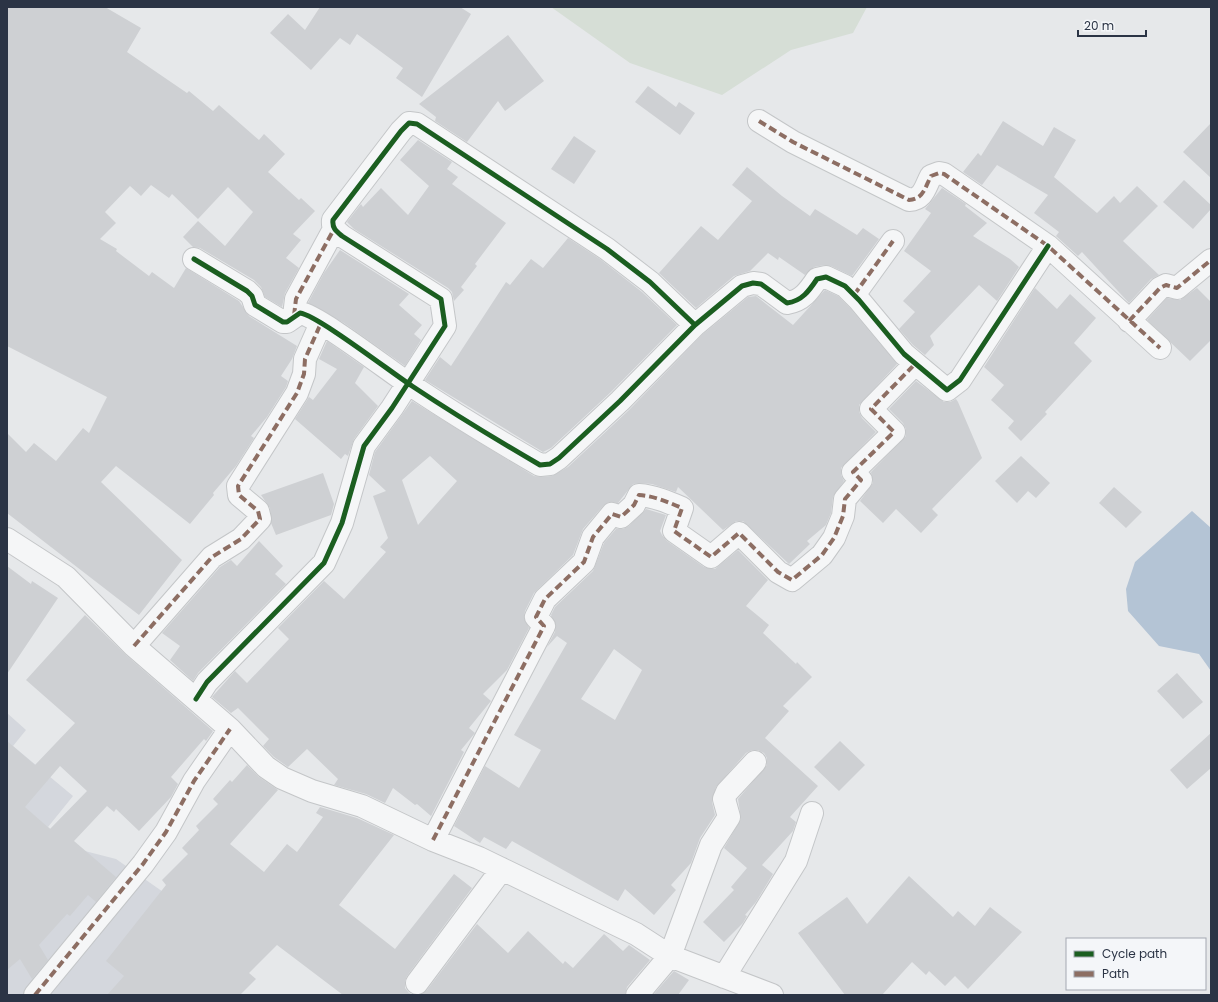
<svg xmlns="http://www.w3.org/2000/svg" width="1218" height="1002" font-family="Poppins,sans-serif">
<style>
.built{fill:#d4d7dd}
.green{fill:#d6ded6}
.water{fill:#b4c4d5}
.building{fill:#ced0d3;fill-rule:evenodd}
.lines{fill:none;stroke-linecap:round;stroke-linejoin:round}
.minor-casing{stroke:#c4c6c8;stroke-width:24}
.minor{stroke:#f5f6f7;stroke-width:22}
.quiet{stroke:#8d6e63;stroke-width:4;stroke-dasharray:8 4;stroke-linecap:butt}
.cycleway-casing{stroke:#f4f6f9;stroke-width:8}
.cycleway{stroke:#1b5e20;stroke-width:5}
</style>
<rect width="100%" height="100%" fill="#e6e8ea"/>
<path class="built" d="M7,713l19,17 -13,16 60,50 -25,31 29,22 39,10 60,42 47,94h-216z"/>
<path class="green" d="M551,7h316l-14,26 -62,17 -69,45 -92,-32z"/>
<path class="water" d="M1192,511l19,17v143l-12,-17 -40,-8 -31,-35 -2,-22 9,-27z"/>
<path class="building" d="M7,7h98l36,21 -14,24 60,41 2,-2 24,20 6,-6 40,35 5,-6 21,20 -17,18 31,28 2,-2 14,13 -22,23 8,6 -15,18 13,10 -14,25 -3,14 -17,-10 -4,-10 -7,-7 -54,-32 -7,-1 -10,-10 15,-16 27,25 28,-34 -25,-25 -30,32 -26,-25 -3,4 -18,-13 -10,11 -11,-10 -25,26 11,11 -16,16 17,10 -1,2 33,25 3,-4 22,16 12,-20 53,33 10,15 48,30 -5,13 -11,17 7,5 -2,6 -19,30 -16,19 3,2 -18,28 -23,27 1,2 -24,29 -74,-58 -15,16 81,78 -43,55 -132,-102v-80l19,19 8,-9 22,18 27,-33 6,5 18,-36 -100,-51z
M320,7h140l11,7 -49,83 -26,-19 7,-10 -46,-34 -7,11 -10,-7 -29,32 -41,-37 18,-19 17,16z
M508,35l36,46 -39,30 -7,-10 -31,41 -32,-21 1,-4 -17,-13z
M648,86l28,21 3,-5 16,11 -15,22 -45,-33z
M1003,121l40,25 11,-19 22,13 -22,37 43,36 17,-17 6,7 17,-17 21,20 -35,35 36,34 -8,4 -22,24 -47,-51 -4,4 -22,-20 3,-4 -25,-19 14,-18 -51,-30 -15,20 -19,-13 15,-19 3,3z
M1211,123v55l-28,-26z
M574,136l22,15 -22,33 -23,-15z
M418,140l34,22 -5,7 11,8 -6,7 54,39 -31,41 2,2 -16,21 3,3 -10,11 -2,-9 -4,-4 -94,-59 -7,-7 14,-18 2,3 18,-19 27,27 21,-29 -29,-26z
M747,167l35,29 28,20 5,-7 42,26 6,-7 16,11 -27,37 -21,-10 -7,-1 -10,2 -9,8 -26,-18 -1,3 -10,-7 -18,18 -16,5 -38,32 -37,-35 42,-47 17,14 34,-39 -20,-16z
M1184,180l27,25v4l-18,20 -30,-27z
M942,188l24,16 -1,2 22,17 -14,13 37,23 9,8 -22,34 -18,-16 -49,51 4,9 -9,10 -12,-10 -14,-16 16,-17 -12,-11 28,-30 -27,-20 27,-38 -6,-4z
M568,238l32,21 42,33 35,33 -66,67 -60,56 -8,4 -118,-72 15,-23 11,9 55,-84 4,3 21,-26 12,9z
M340,250l69,44 -10,11 23,20 -8,9 7,6 -16,26 -61,-43 -36,-20 16,-30z
M1035,288l22,21 13,-15 26,24 -22,25 18,18 -47,51 2,2 -26,27 -13,-13 6,-7 -23,-21 13,-15 -20,-18z
M1197,288l14,14v38l-21,21 -43,-41 20,-22 13,2z
M825,290l13,6 12,12 47,56 -38,41v7l3,6 14,14 -35,36v7l3,6 -11,16 -2,16 -5,12 -19,16 3,3 -21,20 -46,-43h-7l-13,9 -45,-43 -2,5 -24,-8 -12,-1 -7,1 -15,19 -9,-1 -6,4 -20,23 -10,26 -39,38 -9,18 -1,7 5,10 -22,42 -24,24 8,7 -22,27 6,5 -14,17 3,2 -33,64 -14,-12 -2,1 -22,-17 -8,15 -19,-9 -32,-9 4,-6 -31,-30 -19,18 -14,-10 -11,-11 6,-7 -31,-31 -7,5 -19,-16 23,-26 12,12 42,-44 -11,-11 46,-47 20,18 42,-47 -6,-5 8,-9 -15,-42 13,-5 -17,-16 6,-23 37,-51 122,75 7,1 11,-1 16,-9 61,-57 74,-76 45,-37 8,-1 37,29zM430,456l27,25 -39,44 -16,-45z
M327,341l37,26 -9,16 23,23 -24,33 -6,17 -3,-2 -4,5 -46,-40 14,-22 4,3 24,-31 -18,-10z
M916,381l28,21h6l6,-3 2,3 24,56 -50,51 6,6 -17,18 -25,-24 -13,14 -23,-22 13,-18 -2,-11 35,-36v-7l-3,-6 -14,-14z
M1021,456l29,27 -14,15 -8,-7 -11,12 -22,-22z
M323,473l11,31 -3,11 -55,20 -5,-12 -1,-15 -9,-13z
M1114,487l28,25 -16,16 -27,-25z
M646,509l20,6 -6,16 2,4 5,6 37,26 11,2 23,-19 30,30 -22,26 23,19 -6,8 33,31 1,-2 15,15 -29,29 6,5 -24,27 53,48 -28,31 6,5 -3,9 -31,34 11,9 -17,28 -11,13 2,1 -4,7 -19,19 -21,-20 31,-32 -3,-3 16,-19 -23,-20 17,-29 -3,-20 29,-34v-7l-3,-5 -6,-3h-6l-6,3 -30,34 -4,15 3,13 -15,23 -9,25 -20,22 5,5 -22,25 -29,-26 -7,12 -106,-60 -6,8 -22,-12 -4,6 -26,-17 31,-60 34,22 22,-38 -27,-15 53,-92 -10,-7 -10,11 8,-15 1,-7 -5,-10 4,-8 38,-36 11,-28 12,-14h7l6,-3zM614,649l28,21 -27,50 -34,-21z
M259,541l24,25 -8,8 11,10 -88,89 -5,8 -23,-21 10,-14 -18,-13 58,-66 11,-7 6,6z
M7,566l24,18 1,-3 26,17 -51,76z
M85,615l41,40 87,76 -7,10 -2,-2 -33,38 7,7 -7,13 -32,34 -23,-22 -2,3 -7,-6 -33,35 42,36 -20,25 -8,-7 -18,21 -3,-2 -28,31 9,15 -16,19 -12,-20 -13,11v-229l28,24 40,-42 -49,-43zM60,766l27,25 -37,38 -25,-22z
M1177,673l26,29 -20,17 -26,-28z
M1211,733v35l-24,21 -17,-19z
M840,741l25,24 -26,26 -25,-24z
M247,765l12,12 19,13 -48,54 34,28 23,-28 10,8 26,-35 -7,-4 4,-6 37,11 37,17 -55,70 56,44 59,-75 18,14 -65,88 -2,5v7l4,5 5,2h-71l-66,-50 -28,28 7,6 -16,16h-133l17,-19 -18,-15 60,-76 -4,-5 26,-26 -6,-6 17,-18 -3,-4 22,-22 -5,-5 17,-19 2,2z
M909,876l44,41 5,-6 17,15 15,-19 32,25 -54,57 -13,-13 -10,10 -16,-15 -3,4 -14,-13 -30,33h-37l-47,-62 49,-36 20,27z
M477,924l31,29 20,-22 35,33 2,-3 8,7 31,-34 19,17 6,-6 21,15 -23,27 -2,8h-206l8,-5z
M674,971l15,9 -11,15h-25z"/>
<g class="lines">
<defs>
<path id="minor" d="M759,121l34,21 116,58c15,-1 16,-13 22,-24l8,-3 5,1 104,72 112,102
M194,259l53,32 5,5 3,9 28,17h4l13,-9c17,2 92,60 112,73 42,28 85,54 128,79l10,-1 9,-6 61,-57 75,-76 47,-39 11,-3 8,1 26,19c15,-2 22,-12 30,-24l9,-2 19,9 14,14 45,54 43,36 13,-10 88,-134
M854,295l39,-54
M294,316l2,-17 38,-70
M1129,321l31,-33 6,-3 11,3 34,-28
M7,539l59,38 68,69 96,83 36,38 16,11 30,13 50,15 71,34 46,18 157,76 34,22 102,39
M134,646l78,-89 29,-18 19,-20 -2,-8 -19,-16 -1,-9 59,-93 7,-19 1,-15 16,-36
M196,699l11,-17 117,-119 18,-40 22,-77 28,-38 53,-82 -4,-27 -99,-63c-6,-5 -10,-8 -9,-16l68,-89 8,-8 8,1 190,125 43,33 45,43
M433,840l111,-214 -8,-9 9,-18 39,-37 9,-25 19,-23 9,3 13,-12 5,-10c15,1 29,7 43,13l-8,23 37,26 28,-24 39,39 14,8 30,-25 12,-17 9,-22 2,-17 16,-19 -8,-8 41,-40 -23,-23 44,-45
M724,977l72,-116 16,-48
M417,983l85,-114
M35,995l108,-131 23,-32 28,-51 36,-52
M637,995l33,-39 41,-111 18,-28 -5,-18 3,-7 28,-30"/>
</defs>
<use href="#minor" class="minor-casing"/>
<use href="#minor" class="minor"/>
<path class="quiet" d="M759,121l34,21 116,58c15,-1 16,-13 22,-24l8,-3 5,1 104,72 112,102
M854,295l39,-54
M294,316l2,-17 38,-70
M1129,321l31,-33 6,-3 11,3 34,-28
M134,646l78,-89 29,-18 19,-20 -2,-8 -19,-16 -1,-9 59,-93 7,-19 1,-15 16,-36
M433,840l111,-214 -8,-9 9,-18 39,-37 9,-25 19,-23 9,3 13,-12 5,-10c15,1 29,7 43,13l-8,23 37,26 28,-24 39,39 14,8 30,-25 12,-17 9,-22 2,-17 16,-19 -8,-8 41,-40 -23,-23 44,-45
M35,995l108,-131 23,-32 28,-51 36,-52"/>
<defs>
<path id="cycleway" d="M194,259l53,32 5,5 3,9 28,17h4l13,-9c17,2 92,60 112,73 42,28 85,54 128,79l10,-1 9,-6 61,-57 75,-76 47,-39 11,-3 8,1 26,19c15,-2 22,-12 30,-24l9,-2 19,9 14,14 45,54 43,36 13,-10 88,-134
M196,699l11,-17 117,-119 18,-40 22,-77 28,-38 53,-82 -4,-27 -99,-63c-6,-5 -10,-8 -9,-16l68,-89 8,-8 8,1 190,125 43,33 45,43"/>
</defs>
<use href="#cycleway" class="cycleway-casing"/>
<use href="#cycleway" class="cycleway"/>
</g>
<rect width="1218" height="1002" fill="none" stroke="#2b3445" stroke-width="16"/>
<rect x="1066" y="938" width="140" height="52" fill="#f4f6f9" stroke="#a4a8b1"/>
<rect x="1074" y="951" width="20" height="6" fill="#1b5e20" stroke="#a4a8b1"/>
<text x="1102" y="958" font-size="12" fill="#2b3445">Cycle path</text>
<rect x="1074" y="971" width="20" height="6" fill="#8d6e63" stroke="#a4a8b1"/>
<text x="1102" y="978" font-size="12" fill="#2b3445">Path</text>
<path d="M1078 30v6h68v-6" fill="none" stroke="#2b3445" stroke-width="2"/>
<text x="1084" y="30" font-size="12" fill="#2b3445" stroke="#f4f6f9" stroke-width="3" paint-order="stroke">20 m</text>
</svg>
